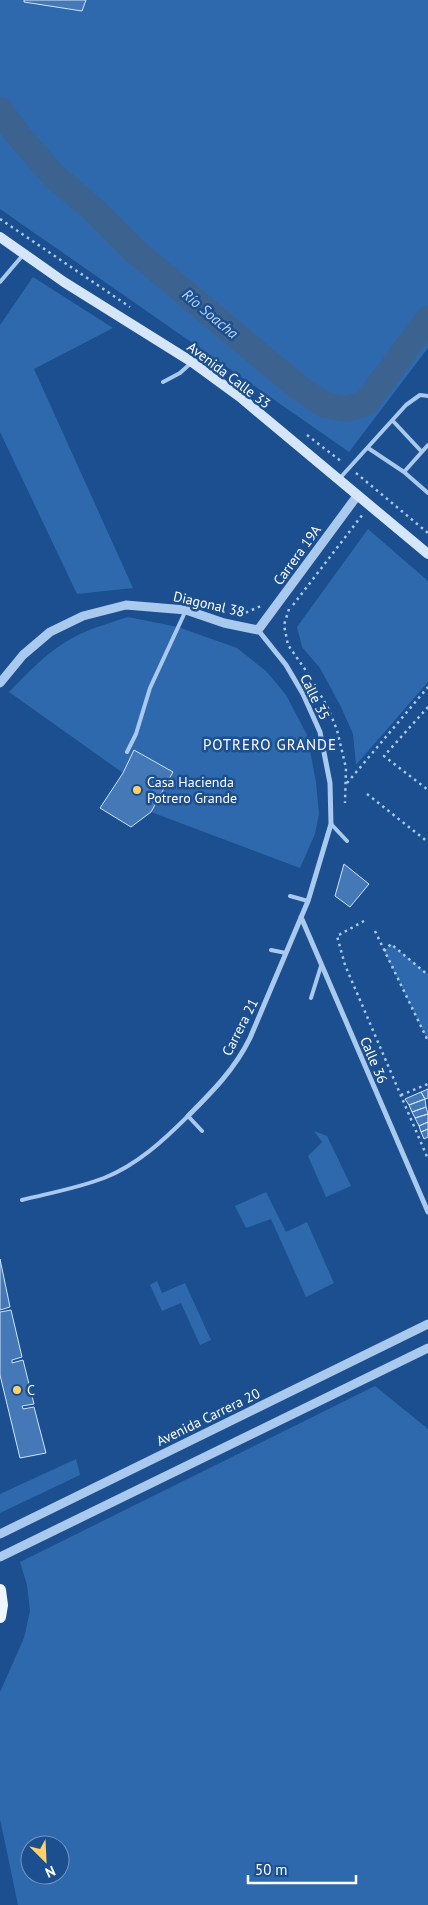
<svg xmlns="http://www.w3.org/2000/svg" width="428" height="1905" font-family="'PT Sans',sans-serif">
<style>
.green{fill:#2e69ad;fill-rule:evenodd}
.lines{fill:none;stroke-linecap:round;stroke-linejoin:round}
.river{stroke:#3c6290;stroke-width:26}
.building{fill:#4478b7;stroke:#cfe3fa}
.path{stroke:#a9c9ee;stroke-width:2.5;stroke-dasharray:2.5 4;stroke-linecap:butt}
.service{stroke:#a9c9ee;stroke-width:4}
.minor{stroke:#a9c9ee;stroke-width:5}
.tertiary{stroke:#a9c9ee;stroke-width:9}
.secondary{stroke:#d6e6fa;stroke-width:10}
.primary{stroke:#f0f6ff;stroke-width:12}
.poi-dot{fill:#ffd166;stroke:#1b4f8f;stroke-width:2}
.labels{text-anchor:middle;stroke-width:5;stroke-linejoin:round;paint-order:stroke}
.street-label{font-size:14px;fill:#fff;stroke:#1b4f8f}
.poi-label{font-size:14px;fill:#fff;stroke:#1b4f8f;text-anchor:start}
.water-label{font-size:15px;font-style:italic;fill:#b5d3f5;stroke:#1b4f8f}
.neighbourhood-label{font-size:15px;letter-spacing:1px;fill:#fff;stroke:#1b4f8f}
</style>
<rect width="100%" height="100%" fill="#1b4f8f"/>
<path class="green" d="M0,0h428v348l-79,104 -349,-243z
M33,277l80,51 -79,41 99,219 -56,6 -77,-162v-107z
M368,529l60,52v101l-72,83 -3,-31 -12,-27 -21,-39 -18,-21 -5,-20z
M128,617l50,10 59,21 30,24 19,23 21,40 9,47 3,32 -4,20 -15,34 -149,-56 21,-40 -49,1 -114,-81c17,-17 34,-36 55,-49 19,-13 43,-19 64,-26z
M391,944l37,30v67l-44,-90z
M314,1131l13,5 24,50 -25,11 -18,-41 14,-14z
M266,1192l20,40 21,-10 27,61 -28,14 -35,-78 -25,9 -11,-22z
M157,1281l5,12 23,-10 26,57 -11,5 -19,-42 -19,8 -12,-26z
M375,1386l53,43v476h-410l-18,-86v-127l24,-54 6,-27 -3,-26 -7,-23zM30,1845h30v30h-30z
M76,1459l4,16 -80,38v-19z"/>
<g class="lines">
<path class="river" d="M0,110l19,26 36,41 40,34 40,40 163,136 27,18 22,4 19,-6 62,-84"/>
</g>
<path class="building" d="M24,0h62l-4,11 -58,-9z
M134,750l39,22 -22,40 -20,15 -31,-19 23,-35z
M344,864l25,20 -19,23 -15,-11z
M428,1089v9l-3,1 -4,-7z
M421,1092l4,7 -16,6 -4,-6z
M425,1099l1,8 -14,5 -3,-7z
M426,1107l2,7 -13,4 -3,-6z
M428,1114v8l-9,4 -4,-8z
M428,1122v7l-7,3 -2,-6z
M428,1129v8l-4,2 -3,-7z
M0,1259l10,48 -10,3z
M11,1310l11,47 -10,3v3l11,-3 11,44 -12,2 1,3 11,-2 12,46 -26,5 -20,-83v-63z"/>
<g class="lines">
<path class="path" d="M0,219l130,88
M307,435l35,27
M356,473l72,60
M293,605l70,-91
M289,609l-5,16 4,20 21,30 19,33 9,22 9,38 -1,35
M233,612l12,1 16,-7
M428,707l-44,49 44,34
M347,783l81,-96
M367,794l61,48
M364,921l-27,15 8,29 83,194
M375,931l53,110
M384,951l7,-7 37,31
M401,1095l27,-11"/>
<path class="service" d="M0,282l23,-27
M163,382l17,-9 11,-10
M393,421l28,30
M368,448l36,24 24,21
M404,472l24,-27
M340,478l66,-73 14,-10 8,1
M127,752l9,-18 14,-46 36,-78
M331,824l16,17
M290,896l18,5
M271,950l15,3
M311,998l10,-32
M22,1200c28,-7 56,-12 82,-22 33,-13 60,-38 84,-62l14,15"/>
<path class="minor" d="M301,917l127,295
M188,1116c24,-24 47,-47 62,-78l58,-137 23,-77 -1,-41 -10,-51 -17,-38 -17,-29 -28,-35"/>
<path class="tertiary" d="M0,683l23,-28 27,-23 33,-16 43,-11 60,5 38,13 34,7 99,-134
M0,1534l428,-210
M0,1557l428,-209"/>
<path class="secondary" d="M0,237l64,45 128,80 48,35 188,157"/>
<path class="primary" d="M0,1590l2,15 -2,12"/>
</g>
<g class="poi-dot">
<circle cx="137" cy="790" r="5"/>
<circle cx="17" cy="1390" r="5"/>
</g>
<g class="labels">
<g class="street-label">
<text transform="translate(229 375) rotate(37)" y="5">Avenida Calle 33</text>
<text transform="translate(297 555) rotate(-54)" y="5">Carrera 19A</text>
<text transform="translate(209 604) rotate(13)" y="5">Diagonal 38</text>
<text transform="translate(315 697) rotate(64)" y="5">Calle 35</text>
<text transform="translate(240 1027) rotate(-63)" y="5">Carrera 21</text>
<text transform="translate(374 1060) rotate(67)" y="5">Calle 36</text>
<text transform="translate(208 1417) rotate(-26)" y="5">Avenida Carrera 20</text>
</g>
<g class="poi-label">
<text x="147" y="787">Casa Hacienda<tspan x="147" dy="16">Potrero Grande</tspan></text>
<text x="27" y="1395">C</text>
</g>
<g class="water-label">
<text transform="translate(210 314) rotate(40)" y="5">Río Soacha</text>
</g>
<g class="neighbourhood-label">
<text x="270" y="750">POTRERO GRANDE</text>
</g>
</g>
<g transform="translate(45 1860) rotate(156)"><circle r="24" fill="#1b4f8f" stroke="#7695bc"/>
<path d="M0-4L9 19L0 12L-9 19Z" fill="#ffd166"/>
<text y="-8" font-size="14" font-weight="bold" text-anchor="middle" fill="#ffffff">N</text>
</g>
<path d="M248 1875v8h108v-8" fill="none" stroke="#ffffff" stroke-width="2.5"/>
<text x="255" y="1875" font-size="15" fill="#ffffff" stroke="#1b4f8f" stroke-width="4" paint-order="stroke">50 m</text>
</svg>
